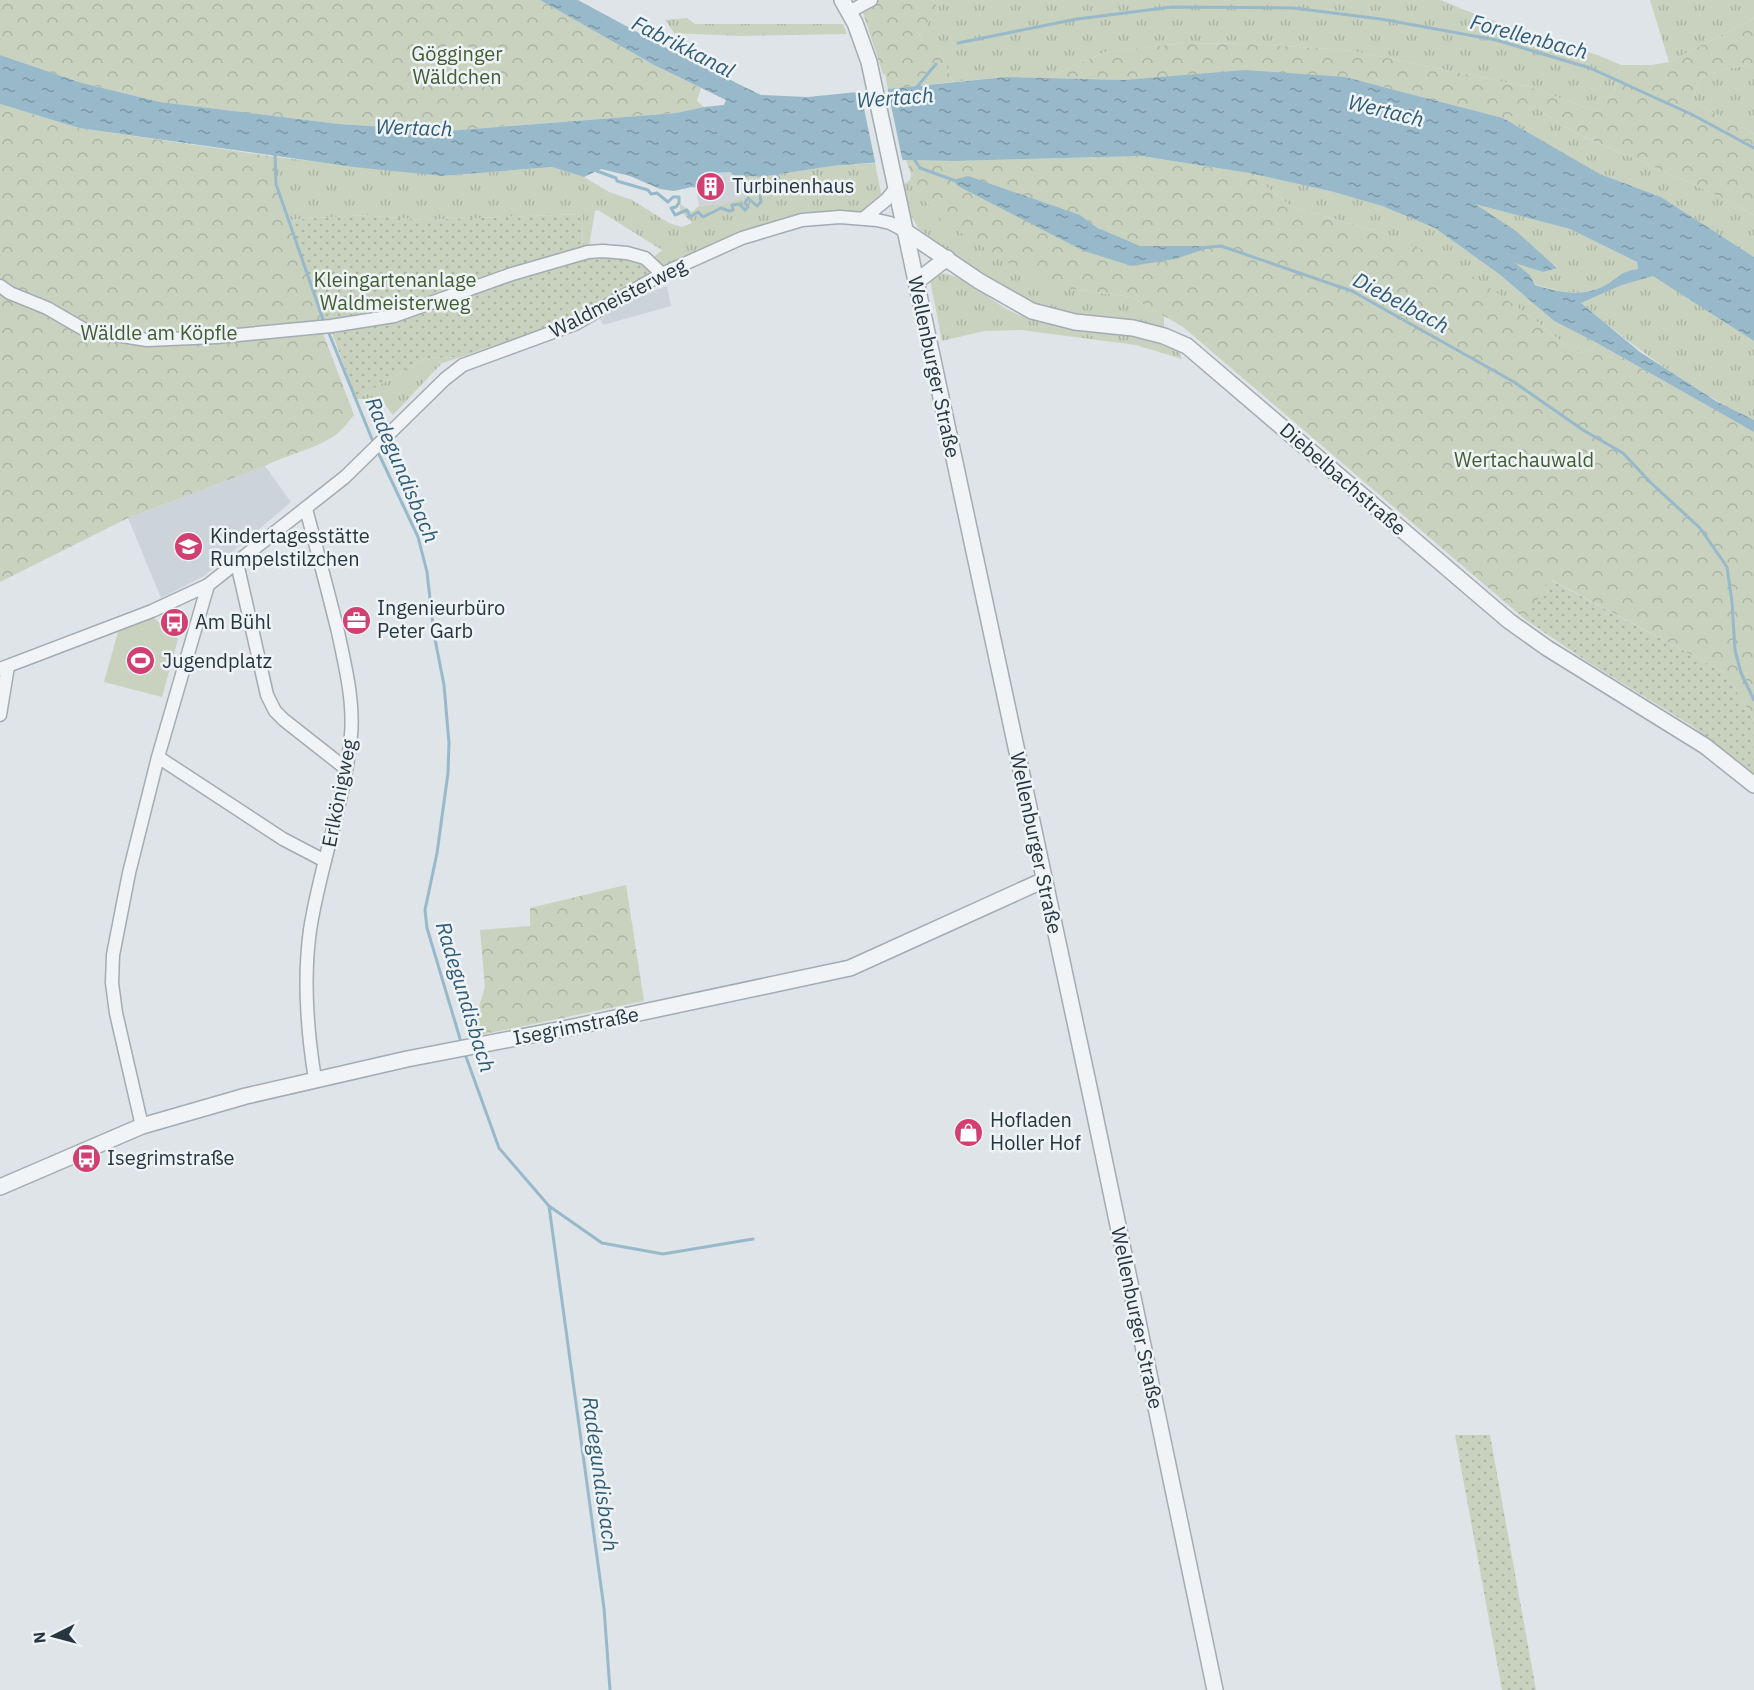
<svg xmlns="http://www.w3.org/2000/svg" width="1754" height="1690" font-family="'IBM Plex Sans',sans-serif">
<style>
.built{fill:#ccd4da}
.grass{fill:url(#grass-tufts)}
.forest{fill:url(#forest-crowns);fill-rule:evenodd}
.park{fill:url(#park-dots)}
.pitch{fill:#c8d2bf}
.water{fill:url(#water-ripples);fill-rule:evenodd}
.pier{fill:#dee4e8}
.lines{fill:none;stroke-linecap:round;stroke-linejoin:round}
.stream{stroke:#98b9ca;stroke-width:3}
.minor-casing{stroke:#a3acb2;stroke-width:15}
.tertiary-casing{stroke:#a3acb2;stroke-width:18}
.minor{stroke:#f1f4f7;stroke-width:12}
.tertiary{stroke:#f1f4f7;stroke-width:15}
.labels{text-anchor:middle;stroke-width:5;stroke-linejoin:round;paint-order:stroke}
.park-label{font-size:20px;fill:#435c34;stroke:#eef3f6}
.poi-label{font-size:20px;fill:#273540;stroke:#eef3f6;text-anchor:start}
.street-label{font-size:20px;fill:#273540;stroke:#eef3f6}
.water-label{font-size:21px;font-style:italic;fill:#305b75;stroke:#eef3f6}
</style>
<defs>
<pattern id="grass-tufts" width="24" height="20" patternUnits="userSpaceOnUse" patternTransform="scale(1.5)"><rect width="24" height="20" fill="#c8d2bf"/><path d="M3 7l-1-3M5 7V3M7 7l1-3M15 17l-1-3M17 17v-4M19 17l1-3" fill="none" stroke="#acb5a5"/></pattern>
<pattern id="forest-crowns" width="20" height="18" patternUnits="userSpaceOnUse" patternTransform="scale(1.5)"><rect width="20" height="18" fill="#c8d2bf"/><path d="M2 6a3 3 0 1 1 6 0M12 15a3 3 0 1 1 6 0" fill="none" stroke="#acb5a5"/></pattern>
<pattern id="park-dots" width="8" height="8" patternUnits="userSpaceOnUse" patternTransform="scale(1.5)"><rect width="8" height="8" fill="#c8d2bf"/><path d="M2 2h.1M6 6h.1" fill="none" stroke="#acb5a5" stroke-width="1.8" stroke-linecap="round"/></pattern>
<pattern id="water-ripples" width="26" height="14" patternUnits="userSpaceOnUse" patternTransform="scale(1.5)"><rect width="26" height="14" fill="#98b9ca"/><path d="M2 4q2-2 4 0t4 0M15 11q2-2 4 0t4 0" fill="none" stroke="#7c97a5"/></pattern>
</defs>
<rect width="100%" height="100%" fill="#dee4e8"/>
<path class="built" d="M730,172l26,13 -2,9 -35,11 -20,1 -2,-12 7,-1 -2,-19z
M667,286l4,20 -68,19 -3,-6 33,-20z
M265,466l26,36 -87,74 -43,22 -33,-80z"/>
<path class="grass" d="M932,0h509c59,27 122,39 180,65l-6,26 -16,21 -70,-25 -181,-37 -98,-6 -65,-1 -80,9 -57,26 -42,-1 -53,5 -14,-32 -17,-10 -3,-5 20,-27z
M1650,0h104v18l-85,44z
M687,18l8,6h148l4,10 -107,2 -66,-3 -9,-13z
M1754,65v69l-63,-33 10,-23 23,-9z
M1535,106c25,22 58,35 89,48 44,19 88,37 130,61v42l-93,-60 -61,-23 -97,-56 16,-3z
M276,157l166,19 110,-9 32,10 25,15 23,8 37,23 13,4 10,-4 -12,-13v-6l12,8 7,-6 20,-1 35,-11 2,-9 -13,-1 1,-6 6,-2 11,1 71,-11 43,-3 7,35 -17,15 -26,-1 -98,22 -78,32 -10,-8 9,-8 -64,-40 -3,1 -7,41 -6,1 1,-39 -161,6 -60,-5 -73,5 -15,-40z
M1249,173l81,18 52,15 53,22 64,46 55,47 43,22 -7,8 -10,2 -16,-9 -34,-28 -143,-82 -95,-27z
M910,180l5,9 156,100 60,8 33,19v11l-2,3 -88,-14 -27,-7 -29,-11 -67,-45 -33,-25 -8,-14 -7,-29z
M1473,203l97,26 67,33 1,7c-18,3 -15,5 -29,14 -24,15 -49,10 -74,1l-5,-9 -17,-13 30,10 14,-5z
M938,274c4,0 9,-1 13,1 24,7 45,33 72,41 51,16 106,13 156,35l3,8 -46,-14 -115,-15 -37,1 -42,10 -12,-61z
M1653,275l101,66v79c-66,-32 -117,-71 -173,-117l41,-18z
M461,357l-19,6 -49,52 -12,-16h-25l69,-41z"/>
<path class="forest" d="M0,0h540l114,65 47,23 -4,13 7,6 -28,6 -229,18 -108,-7 -179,-22 -78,-19 -82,-28z
M878,0h54l7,8 -20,27 3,5 10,-1 7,11 14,32 -65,7 -3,-15h-2l-20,-61z
M1754,18v47l-30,4 -23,9 -10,23 63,33v81c-42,-24 -86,-42 -130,-61 -30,-13 -64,-26 -89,-48l-16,9 -16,3 -158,-41 -220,3 -77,-2 57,-26 80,-9 65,1 98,6 181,37 70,25 16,-21 6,-26h31l17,-3z
M0,104l79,24 197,29v27l46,132 -1,12 33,87c-6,7 -12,16 -20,21 -21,14 -46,18 -69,30l-137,52 -128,64z
M1141,156l108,17 43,34 95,27 73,33 70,49 34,28 16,9 10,-2 7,-8 157,89v288l-29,-47 -175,-94 -24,41 -343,-293 -52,-30 -60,-8 -53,-20 -76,-48 -27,-32 -5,-9 1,-6 -5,-14 49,1zM1080,215c19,14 46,31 70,32l-66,4z
M626,885l18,116 -174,36 15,-50 -5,-57 50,-4v-18z"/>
<path class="park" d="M583,214l-1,39 53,5 17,17 -78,43 -113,39 -36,1 -69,41 -26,-72 -8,-11 -33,-96 73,-5 60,5z
M1549,579l176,94 29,47v54l-62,-48 -104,-64 -62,-42z
M1455,1435h35l46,255h-34z"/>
<path class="pitch" d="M150,615l28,24 -16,58 -58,-15 16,-57z"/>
<path class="water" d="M540,0h38l109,59 74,36 47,2 198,-20 119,3 120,-10 100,7 158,41 97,56 61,23 93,60v84l-101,-65 -31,9 -41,18 59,49 76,49 38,19v12l-157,-89 -43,-22 -55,-47 -64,-46 -53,-22 -52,-15 -81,-18 -108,-17 -186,5 -49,-1 -74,6 -71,11 -11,-1 -6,2 -1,6 -13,-12 -28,2 -4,3 -2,9 -22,5 -14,-2 -30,-13 -29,-7 -17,8 -32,-10 -110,9 -88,-9 -275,-39 -79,-24v-49l82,28 78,19 179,22 108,7 229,-18 28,-6 20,-2 2,-5 -72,-35zM1475,204l95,25 67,33 1,7c-18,3 -15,5 -29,14 -24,15 -49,10 -74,2l-5,-10 -15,-12 28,9 14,-4 -41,-37z
M968,176l112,39 18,13 42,18h62v4l-27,9 -43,7 -48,-15 -126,-65 -5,-6z"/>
<path class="pier" d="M887,86l16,77 -27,3 -16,-77z"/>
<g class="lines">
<path class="stream" d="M958,43l119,-24 95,-12 121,1 88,11 115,21 94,28 103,47 61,33
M916,88l20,-24
M275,154l1,30 49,141
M912,156l8,12 36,13
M596,168l1,3 19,7 1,3 31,9 3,4 6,-1 11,9 5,-5h6v6l-3,4 -5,1 4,7 12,-5 3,7 8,-5 5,5 18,-9 8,3 4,-1 -1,-5 7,-1 6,6 3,-3 -3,-4 3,-5 9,8 4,-4 -1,-7
M693,186l13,-1
M762,189l7,-4 8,-1 3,-3 -4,-9
M1200,248l21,-2 131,45 162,91 69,48 40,23 27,29 50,46 27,39 5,35 3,48 6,23 13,27
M328,331l46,113
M377,450l41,87 9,35 7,62 10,51 5,58 -1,30 -11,80 -12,57 2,18 34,114
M465,1054l34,94 50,58 55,402 6,82
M549,1206l53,37 61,11 90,-15"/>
<defs>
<path id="minor" d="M849,12l22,-12
M864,218l22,-18 10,-12
M0,286l10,7 37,15 38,22 62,10 69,-3 115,-11 63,-10 118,-42 76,-22 15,-1 24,2 18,5 17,16
M306,509c11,41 22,82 32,123 7,33 16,69 13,103 -6,66 -31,130 -41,195 -7,50 -3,100 5,149
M237,563l30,132 8,16 9,9 61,48
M0,669l152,-58 56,-26 137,-108 100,-98 18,-14 112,-41 87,-50 80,-36 60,-18 38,-3 37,3 13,3 15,8
M0,715l8,-49
M158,757l125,82 42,22
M142,1126l-26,-113 -4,-30 1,-28 16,-82 29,-116 50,-172"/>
<path id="tertiary" d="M842,0l13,23 14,39 223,1039 123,589
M905,231l74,50 53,30 43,11 58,6 31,8 23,10 322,275 38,27 158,98 49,39
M916,282l31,-24
M0,1187l142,-61 104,-30 161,-37 166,-32 277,-59 194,-88"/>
</defs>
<use href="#minor" class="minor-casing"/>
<use href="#tertiary" class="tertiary-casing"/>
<use href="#minor" class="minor"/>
<use href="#tertiary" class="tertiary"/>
</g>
<defs>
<symbol id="building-disc" viewBox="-11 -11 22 22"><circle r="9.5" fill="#d14070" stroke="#eef3f6"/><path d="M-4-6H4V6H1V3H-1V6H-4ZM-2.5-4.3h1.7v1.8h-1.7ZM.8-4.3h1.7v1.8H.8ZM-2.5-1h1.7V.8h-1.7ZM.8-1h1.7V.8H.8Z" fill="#fff"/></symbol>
<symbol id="school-disc" viewBox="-11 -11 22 22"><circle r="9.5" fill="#d14070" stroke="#eef3f6"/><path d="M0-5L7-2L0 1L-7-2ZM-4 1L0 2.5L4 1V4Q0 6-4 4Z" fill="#fff"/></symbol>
<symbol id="office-disc" viewBox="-11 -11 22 22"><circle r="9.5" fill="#d14070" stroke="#eef3f6"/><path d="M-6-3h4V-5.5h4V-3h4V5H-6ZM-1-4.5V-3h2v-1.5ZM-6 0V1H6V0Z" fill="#fff"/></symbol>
<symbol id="bus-disc" viewBox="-11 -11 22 22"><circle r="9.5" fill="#d14070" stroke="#eef3f6"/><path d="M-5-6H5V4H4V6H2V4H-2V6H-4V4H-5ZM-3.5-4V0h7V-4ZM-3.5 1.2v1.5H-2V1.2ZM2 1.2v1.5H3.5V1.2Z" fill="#fff"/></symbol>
<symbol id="stadium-disc" viewBox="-11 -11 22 22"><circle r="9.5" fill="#d14070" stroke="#eef3f6"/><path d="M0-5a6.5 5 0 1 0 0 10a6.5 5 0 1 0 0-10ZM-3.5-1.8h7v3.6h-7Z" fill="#fff"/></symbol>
<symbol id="shop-disc" viewBox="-11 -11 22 22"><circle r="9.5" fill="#d14070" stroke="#eef3f6"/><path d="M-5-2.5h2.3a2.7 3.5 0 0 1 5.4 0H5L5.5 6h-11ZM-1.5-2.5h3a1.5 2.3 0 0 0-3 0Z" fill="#fff"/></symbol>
</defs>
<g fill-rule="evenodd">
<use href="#building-disc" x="694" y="170" width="33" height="33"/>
<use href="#school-disc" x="172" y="530" width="33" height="33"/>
<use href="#office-disc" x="340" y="604" width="33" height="33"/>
<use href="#bus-disc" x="158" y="606" width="33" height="33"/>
<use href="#stadium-disc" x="124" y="644" width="33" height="33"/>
<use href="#shop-disc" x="952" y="1116" width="33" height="33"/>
<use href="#bus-disc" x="70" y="1142" width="33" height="33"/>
</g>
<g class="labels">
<g class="park-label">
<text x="457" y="61">Gögginger<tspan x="457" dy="23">Wäldchen</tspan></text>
<text x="395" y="287">Kleingartenanlage<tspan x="395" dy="23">Waldmeisterweg</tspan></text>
<text x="159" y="340">Wäldle am Köpfle</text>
<text x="1524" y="467">Wertachauwald</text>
</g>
<g class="poi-label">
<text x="732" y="193">Turbinenhaus</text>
<text x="210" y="543">Kindertagesstätte<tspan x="210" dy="23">Rumpelstilzchen</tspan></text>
<text x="377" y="615">Ingenieurbüro<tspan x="377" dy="23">Peter Garb</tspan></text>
<text x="195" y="629">Am Bühl</text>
<text x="162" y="668">Jugendplatz</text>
<text x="990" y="1127">Hofladen<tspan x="990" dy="23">Holler Hof</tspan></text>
<text x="107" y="1165">Isegrimstraße</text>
</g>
<g class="street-label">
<text transform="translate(618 298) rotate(-27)" y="7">Waldmeisterweg</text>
<text transform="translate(934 367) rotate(78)" y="7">Wellenburger Straße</text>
<text transform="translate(1343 479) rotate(41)" y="7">Diebelbachstraße</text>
<text transform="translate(339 793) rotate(-79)" y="7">Erlkönigweg</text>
<text transform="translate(1036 843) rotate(78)" y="7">Wellenburger Straße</text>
<text transform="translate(576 1026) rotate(-11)" y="7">Isegrimstraße</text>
<text transform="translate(1137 1318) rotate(78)" y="7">Wellenburger Straße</text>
</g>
<g class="water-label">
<text transform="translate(1529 37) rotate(15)" y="7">Forellenbach</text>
<text transform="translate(683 47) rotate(27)" y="7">Fabrikkanal</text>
<text transform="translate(895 98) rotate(-4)" y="7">Wertach</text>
<text transform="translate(1386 111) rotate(14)" y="7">Wertach</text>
<text transform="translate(414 128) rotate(2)" y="7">Wertach</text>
<text transform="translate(1401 303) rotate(28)" y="7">Diebelbach</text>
<text transform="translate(402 470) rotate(67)" y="7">Radegundisbach</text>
<text transform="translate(465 997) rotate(73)" y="7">Radegundisbach</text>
<text transform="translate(600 1474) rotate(82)" y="7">Radegundisbach</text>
</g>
</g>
<g transform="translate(54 1636) rotate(264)" stroke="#eef3f6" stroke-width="4.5" paint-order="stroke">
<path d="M0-4.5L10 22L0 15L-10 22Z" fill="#273540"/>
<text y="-9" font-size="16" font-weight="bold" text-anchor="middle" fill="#273540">N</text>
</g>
</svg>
